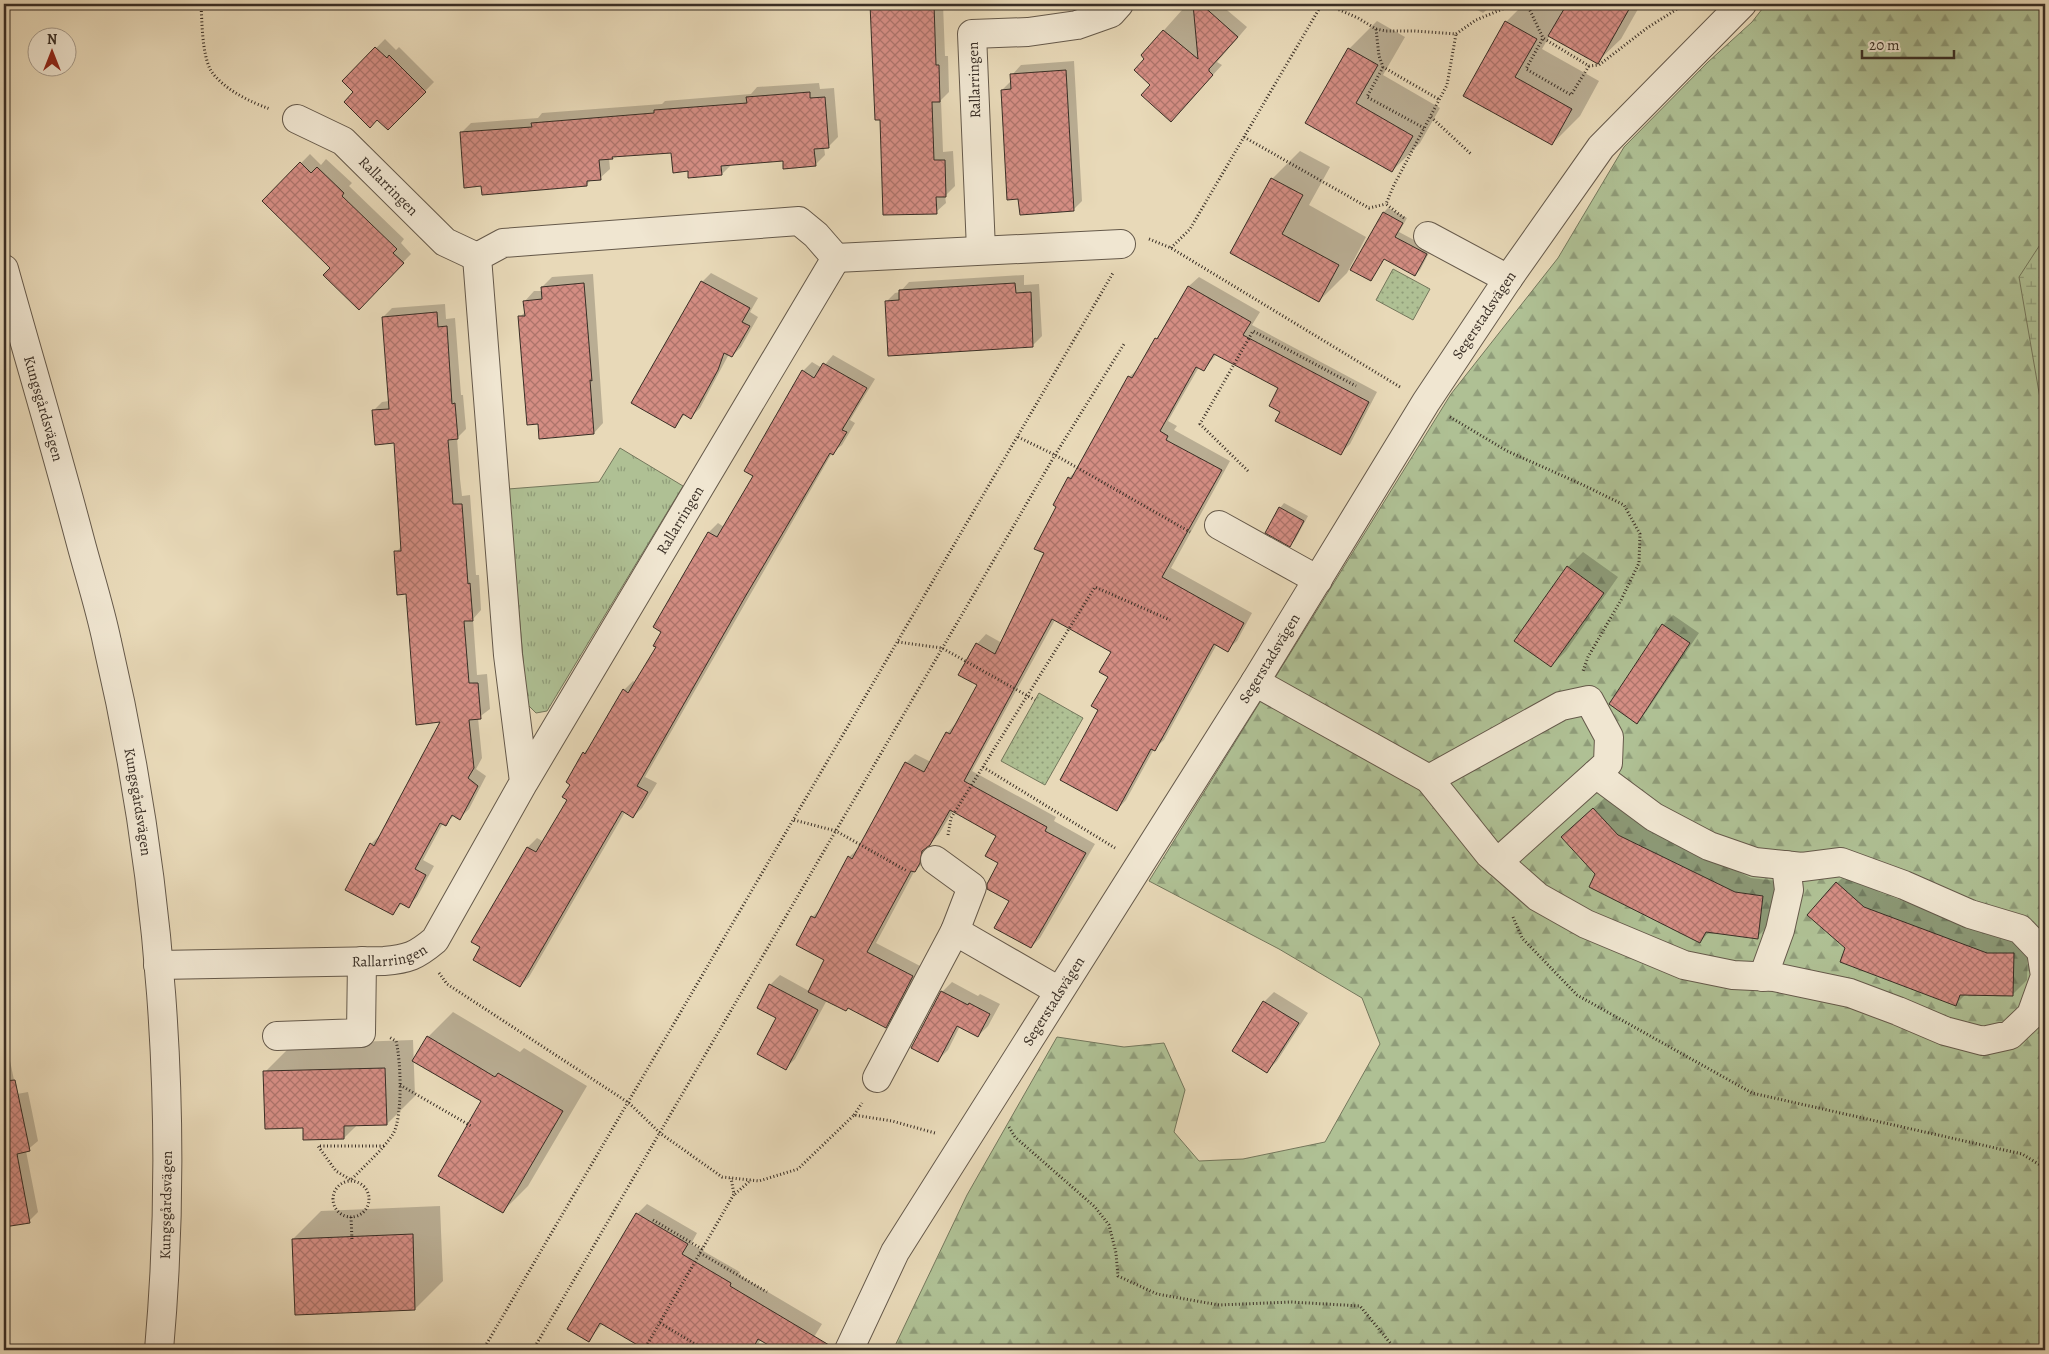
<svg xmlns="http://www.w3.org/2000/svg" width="2049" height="1354" font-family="Alegreya,serif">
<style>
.grass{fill:url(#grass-tufts);stroke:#74775c}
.forest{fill:url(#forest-firs);stroke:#74775c}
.wetland{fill:url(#wetland-marsh);stroke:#74775c}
.park{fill:url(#park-dots);stroke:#74775c}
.shadow{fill:#0003}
.building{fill:url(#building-cross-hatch);stroke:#392e25}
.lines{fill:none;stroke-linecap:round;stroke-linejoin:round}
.minor-casing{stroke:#65594a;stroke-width:30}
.path{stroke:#392e25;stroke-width:3;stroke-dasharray:1 2.5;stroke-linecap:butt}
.minor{stroke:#f0e6d1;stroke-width:28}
.labels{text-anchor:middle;stroke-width:4;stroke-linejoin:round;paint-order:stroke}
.street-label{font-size:15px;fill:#392e25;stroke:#f0e6d1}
</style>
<defs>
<pattern id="grass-tufts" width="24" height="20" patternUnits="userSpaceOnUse" patternTransform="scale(1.25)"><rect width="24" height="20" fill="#afc094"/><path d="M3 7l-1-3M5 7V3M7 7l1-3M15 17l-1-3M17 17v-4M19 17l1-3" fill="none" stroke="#8f9c79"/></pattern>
<pattern id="forest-firs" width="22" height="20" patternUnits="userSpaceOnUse" patternTransform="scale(1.25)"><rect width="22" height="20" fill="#afc094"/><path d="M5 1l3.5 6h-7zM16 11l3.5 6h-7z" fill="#8f9c79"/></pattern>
<pattern id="wetland-marsh" width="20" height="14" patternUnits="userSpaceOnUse" patternTransform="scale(1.25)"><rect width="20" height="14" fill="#afc094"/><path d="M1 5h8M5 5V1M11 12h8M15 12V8" fill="none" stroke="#8f9c79"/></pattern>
<pattern id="park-dots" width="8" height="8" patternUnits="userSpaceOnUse" patternTransform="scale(1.25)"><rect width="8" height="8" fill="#afc094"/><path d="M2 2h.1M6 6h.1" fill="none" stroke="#8f9c79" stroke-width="1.8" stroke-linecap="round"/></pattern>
<pattern id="building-cross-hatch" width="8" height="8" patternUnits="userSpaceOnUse" patternTransform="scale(1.25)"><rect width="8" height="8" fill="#d48d83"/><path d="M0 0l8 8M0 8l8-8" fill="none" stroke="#ad746b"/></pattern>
</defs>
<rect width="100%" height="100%" fill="#e8d9b8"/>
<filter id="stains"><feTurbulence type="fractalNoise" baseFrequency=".004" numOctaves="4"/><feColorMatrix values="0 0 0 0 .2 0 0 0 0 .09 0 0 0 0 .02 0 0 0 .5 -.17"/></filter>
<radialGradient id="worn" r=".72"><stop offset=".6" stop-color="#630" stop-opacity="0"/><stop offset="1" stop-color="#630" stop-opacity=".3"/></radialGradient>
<path class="grass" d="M620,448l63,38 -136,225 -11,2 -9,-9 -19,-215 91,-7z"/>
<path class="forest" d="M1766,4h279v1346h-1152l74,-155 90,-158 67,10 40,-4 21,47 -11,42 25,29 44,-2 82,-17 55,-98 -18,-46 -83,-49 -130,-68 302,-487 107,-136 66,-111 84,-85 44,-40z"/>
<path class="wetland" d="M2045,237v190l-26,-150z"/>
<path class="park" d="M1393,269l37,20 -17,31 -37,-20z
M1039,693l44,25 -38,67 -44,-24z"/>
<path class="shadow" d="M871,4h72l2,52h3l1,36 -8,8 2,52 10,-1 2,35 -10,10 1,7 -10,9 -55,-93h-4z
M1181,4h51l-11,1 26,22 -30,35 5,3 -42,46 -28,-26 -6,-27 -4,-3 40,-45z
M1466,4h27l-10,9z
M1524,4h28l13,7 4,-7h74l-5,5 -17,30 -24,23 -47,-27 -8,14 57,32 -19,35 -28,28 -87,-49 41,-73z
M1377,21l28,16 -22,38 57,33 -20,35 -28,28 -85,-49 42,-73z
M385,39l11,11 3,-3 35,35 -46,47 -44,-48z
M1074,61l8,140 -9,9 -71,-120 9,-9 1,-6 9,-10z
M819,83l1,6 14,-1 4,49 -10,10h-4l1,8 -10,10 -31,-5 -52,4 -10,10 -50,-23 -58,5 -5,2 1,11 -10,9 -8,1 -6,6h-104l-21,-52 10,-10 67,-5 4,-5 120,-9 3,-3 86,-7 6,-7z
M1300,151l30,16 -21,38 57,32 -19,36 -28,28 -87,-48 40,-74z
M310,154l11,11 5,-6 26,24 -3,3 55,53 -3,4 10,11 -52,54 -27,-40 -68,-67z
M1388,208l19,10 -8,14 32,17 -11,21 -5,5 -30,-17 -14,22 13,-68z
M711,273l47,25 -8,14 8,5 -17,30 -9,9 -3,-2 -29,54 -9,9 -6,-3 -10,12 -42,-24 69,-120z
M593,274l10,149 -9,10 -74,-116 6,-6 -1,-10 9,-10h8v-4l10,-10z
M1024,275v10l15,-1 3,52 -9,9 -147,-43 9,-9 5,-1 9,-10z
M1199,277l61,35 -8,13 125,67 -27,52 -10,10 -58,-43 -2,-23 -63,-34 -13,15 -5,-2 -31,54 9,5 -3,4 56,31 -59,107 81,45 -15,28 -10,9 -10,-6 -53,96 -10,9 -28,51 -9,10 -17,-100 9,-33 3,-26 -57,-31 -83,151 84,46 -2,4 41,23 -55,94 -9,9 -20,-47 -11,-37 -2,-27 -45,-25 -14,23 -8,9 -2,9 -5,10 -10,10 -38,71 46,24 -27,50 -9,9 -38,-19 -21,-7 -32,59 -9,9 -16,-83 10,-10 29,16 16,-31 -13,-43 10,-10 27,-50 10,-9 47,-85 9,-9 16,8 16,-29 9,-10 22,-39 -1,-40 9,-10 16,9 44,-90 12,-47 11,-28 9,-9 51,-92 10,-9 50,-82z
M445,304l1,15 9,-1 6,77h2l3,34 -9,9 3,41 2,17 8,-1 6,80h3l2,35 -8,9 4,56 10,-1 3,35 -12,9 4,40 -6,11 10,7 -17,33 -9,9 -5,-3 -10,9 -2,-1 -20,37 11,6 -17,31 -9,9 -6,-3 -9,11 -46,-25 24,-45 9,-9 62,-114 -46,-169 6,-6 -7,-104 -22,-31 9,-9 7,-1 -6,-84 9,-9z
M833,355l42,24 -25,41 5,3 -13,22 -10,8 -187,324 12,6 -15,25 -9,9 -8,-5 -96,165 -9,9 8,-139 9,-9 7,4 25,-43 3,-15 12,-31 8,-9 32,-54 9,-9 3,2 21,-36 6,-15 -8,-5 54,-95 9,-9 6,4 30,-52 49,-104 9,-9 10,6z
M1284,503l24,13 -13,24 -5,5 -10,-37z
M1583,552l35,25 -52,74 -15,15 17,-99z
M1673,615l26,18 -53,79 -10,10 27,-97z
M1609,794l24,26 118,58 26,3 -5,41 -15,15 -47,-6 -10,11 -103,-68 -19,-52z
M1852,868l27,24 124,46 25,1 -1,41 -15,15 -46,-1 -11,11 -109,-57 -9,-65z
M952,982l26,14 2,-2 20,10 -12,22 -10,10 -18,-10 -12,24 -10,10 4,-68z
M1274,992l34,21 -31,48 -10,10 -3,-69z
M453,1012l67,40 4,-4 63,38 -59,100 -26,26 -20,-111 -54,-64z
M413,1040l2,56 -28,28 -30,1 -13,13 -40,-11 -39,-55 28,-28z
M4,1042h2l11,52 11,-2 10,49 -12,10 12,61 -9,9 -25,5z
M647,1204l50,29 -6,11 49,28 -1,3 83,49 -16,26h-26l-19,-11 -6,11h-107l-45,-27 -14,17 48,-126z
M440,1206l3,75 -28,28 -122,-70 28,-28z"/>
<path class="building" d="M870,4h64l2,61h3l1,37h-8l2,58h11l1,37h-10l1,17 -54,1 -3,-95h-5z
M1193,4h8l37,33 -29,32v2l4,4 -42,47 -30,-27 9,-10 -16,-15 10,-11 -3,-4 22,-25 35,29z
M1567,4h65l-34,60 -50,-28z
M1505,21l32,18 -22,38 57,32 -20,36 -89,-49z
M375,47l12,11 2,-3 37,37 -38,38 -11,-10 -7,8 -26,-26 9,-10 -11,-11z
M1348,48l30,17 -22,38 57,33 -21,36 -87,-49z
M1066,70l8,141 -54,4 -2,-16 -11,1 -6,-110 10,-1 -1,-15z
M810,92v6l15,-1 4,51 -15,1 2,17 -33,3v-8l-62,5 1,9 -34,3v-7l-15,2 -2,-20 -59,4 1,2 -14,1 2,20 -14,1v5l-105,9 -1,-9 -17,2 -4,-56 72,-5 -1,-4 123,-10v-3l93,-7 -1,-6z
M300,162l11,11 6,-6 27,26 -2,3 55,53 -4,4 11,10 -45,47 -36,-35 7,-7 -68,-67z
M1271,178l32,17 -21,39 57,31 -20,37 -89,-49z
M1383,212l20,11 -8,14 32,17 -12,22 -31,-17 -13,22 -21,-11z
M701,281l49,27 -8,14 8,4 -18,31 -8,-4 -6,17 -27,49 -8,-5 -8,14 -44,-25z
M584,283l8,98 -2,-1 4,54 -55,5 -1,-15 -11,1 -9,-109h7l-2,-15 19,-2 -1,-12z
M1015,283l1,10 15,-1 2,55 -145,9 -3,-55 14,-1v-10z
M1188,286l63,36 -8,13 126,67 -28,53 -66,-34 5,-9 -11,-6 9,-18 -64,-34 -10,17 -8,-4 -36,64 8,5 -2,4 56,30 -60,107 82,46 -16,29 -14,-8 -59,107 -4,-2 -34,62 -57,-31 38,-70 -7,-4 17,-29 -9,-5 12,-20 -59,-33 -88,162 83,46 -2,4 41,22 -55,95 -37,-20 15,-27 -22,-12v-5l11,-21 -13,-7 11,-20 -46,-26 -20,35 -8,6 -2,12 -5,9 -4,-1 -44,81 46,24 -27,52 -38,-20 -2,3 -38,-19 16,-32 -28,-15 15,-29 4,2 33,-62 4,3 53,-97 19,10 22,-40 4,2 27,-49 -19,-10 18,-32 19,11 49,-101 -10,-4 22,-42 -3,-2 15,-28 3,2 57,-103 4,2 23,-40 2,1z
M437,312l1,15 9,-1 5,78 3,-1 3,36 -10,1 4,49 1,15h9l6,80 2,-1 3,38h-9l5,62h9l3,36 -12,1 5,48 -6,10 10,8 -18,34 -8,-5 -6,11 -6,-3 -25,46 11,6 -17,33 -9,-5 -7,12 -48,-25 25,-47 4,3 66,-124 -24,3 -10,-131 -9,1 -3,-44h7l-7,-108 -19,2 -3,-35 17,-1 -7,-92z
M823,363l44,25 -25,42 5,2 -14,23 -3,-2 -85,144 -108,189 11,6 -15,26 -11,-7 -102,176 -47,-27 7,-13 -9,-5 56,-95 9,5 31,-52 -5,-3 8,-12 -4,-3 17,-30 2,2 38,-65 5,4 28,-46 -3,-1 8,-14 -8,-5 55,-95 9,5 36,-61 -9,-5 58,-101 12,8z
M1279,507l25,14 -14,26 -25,-14z
M1567,566l37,27 -53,74 -37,-26z
M1662,624l28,19 -53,81 -28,-20z
M1593,808l25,27 117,57 28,4 -5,43 -52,-7 -6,11 -111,-56 6,-13 -34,-37z
M1836,882l28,25 123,46h27l-1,43 -53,-1 -4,11 -116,-44 5,-14 -38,-33z
M769,984l49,26 -32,60 -29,-16 19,-36 -19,-10z
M941,991l27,14 1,-2 21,11 -12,23 -21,-11 -19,36 -27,-14z
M1263,1001l36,22 -32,50 -35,-22z
M427,1036l68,41 3,-4 65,38 -60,102 -65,-37 43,-75 -69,-40z
M385,1068l2,57 -43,1v13l-41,1v-12l-38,1 -2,-58z
M15,1080l15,71 -13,3 13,69 -26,4v-146z
M636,1213l52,31 -6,10 49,29 -1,3 104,62v2h-57l-19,-11 -6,11h-106l-46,-27 -11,19 -22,-13z
M413,1234l2,76 -120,5 -3,-76z"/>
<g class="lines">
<defs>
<g id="minor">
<path id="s1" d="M297,119l46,22 102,101 32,15"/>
<path d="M1428,236l80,43"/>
<path d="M981,250l-9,-216 56,-2 49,-7 34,-12 8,-9"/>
<path d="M836,258l285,-14"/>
<path id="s2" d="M4,269c25,90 52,180 76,271 9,34 20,68 27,102 54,231 73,472 52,708"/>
<path d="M1219,525l99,55"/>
<path d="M1255,682l174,97 60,75 49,43 48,27 98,41 49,10 41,2 76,16 48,18 47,20 38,10 27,-6 21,-20 14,-39 -4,-25 -21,-22 -50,-15 -66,-29 -63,-23 -39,5 -47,-5 -46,-16 -55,-29 -58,-43"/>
<path d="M1429,779l132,-73 28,-6 20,37 -1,26 -110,99"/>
<path d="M935,860l37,27 -17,44"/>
<path id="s3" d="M158,965l226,-4c24,-2 32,-5 51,-21l89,-158 -16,-127 -31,-398 26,-14 296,-22 17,14 20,23 -312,524"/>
<path d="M1763,977l17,-47 9,-40 -3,-25"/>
<path d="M277,1036l84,-3 1,-72"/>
<path d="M877,1078l78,-147 104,60"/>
<path id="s4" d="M849,1350l46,-98 360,-570 171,-280 82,-123 93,-132 141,-143"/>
</g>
</defs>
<use href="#minor" class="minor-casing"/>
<path class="path" d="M201,4c1,18 1,48 9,65 11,19 40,33 60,40
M1326,4l32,14 18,11 10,2h28l42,3 20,-14 29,-12 19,-4
M1527,4l16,34
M1376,29l3,27 4,11 57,33
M1589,66l-18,29 -45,-26 17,-31 46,28 10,-1 48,-37 38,-24
M1383,67l-16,30 57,31
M1431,117l41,38
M1244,137l125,71 17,-4
M1404,218l-18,-14 8,-19 53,-100 9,-51
M1149,239l22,9 229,139
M1171,248l19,-19 132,-225
M1450,417l57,34 74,33 43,21 16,29 -1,29 -18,37 -33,57 -5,14
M1018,437l37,18 135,77
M1248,471l-48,-47 53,-93 103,55
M898,642l44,6 93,52
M983,767l132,81
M794,820l42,11 71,40
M948,835l3,-17 144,-231 75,33
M1513,917l9,21 55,57 175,98 270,61 23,14
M439,973l8,11 182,119 31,30 62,44 37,4 39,-12 56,-54 38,6 43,12
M400,1085l71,41
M854,1115l8,-12
M1009,1127l6,10 80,70 14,18 7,28 2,23 39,18 62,11 72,-3 69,4 36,44
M384,1146h-66l18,25 15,9c14,-15 31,-29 42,-46 10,-17 8,-74 3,-93l-7,-4
M333 1199a18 18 0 1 1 36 0a18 18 0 1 1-36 0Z
M735,1194l16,-14
M351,1217l1,23
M653,1220l49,29
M700,1253l67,39
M660,1323l45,27
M4,1329l5,21
M483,1350l630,-1077
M533,1350l522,-895 69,-111
M644,1350l90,-156 -3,-16"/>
<use href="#minor" class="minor"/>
</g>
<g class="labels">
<g class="street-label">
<text transform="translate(974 80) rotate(-92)" y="5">Rallarringen</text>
<text dy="5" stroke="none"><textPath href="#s1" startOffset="115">Rallarringen</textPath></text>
<text dy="5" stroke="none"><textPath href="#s4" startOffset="1215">Segerstadsvägen</textPath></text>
<text dy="5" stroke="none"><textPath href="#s2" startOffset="145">Kungsgårdsvägen</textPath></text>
<text transform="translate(680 520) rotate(-59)" y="5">Rallarringen</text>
<text dy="5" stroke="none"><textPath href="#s4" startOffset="810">Segerstadsvägen</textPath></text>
<text dy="5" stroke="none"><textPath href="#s2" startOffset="550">Kungsgårdsvägen</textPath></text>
<text dy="5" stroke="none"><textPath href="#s3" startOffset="232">Rallarringen</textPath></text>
<text dy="5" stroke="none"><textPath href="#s4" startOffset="405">Segerstadsvägen</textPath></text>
<text transform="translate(166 1205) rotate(-89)" y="5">Kungsgårdsvägen</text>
</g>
</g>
<rect width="2049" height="1354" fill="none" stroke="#e8d9b8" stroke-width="20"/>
<rect x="5" y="5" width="2039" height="1344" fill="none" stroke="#392e25" stroke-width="2.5"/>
<rect x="10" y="10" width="2029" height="1334" fill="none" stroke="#392e25"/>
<g transform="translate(52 52)"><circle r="24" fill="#f0e6d1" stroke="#a79c8c"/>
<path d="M0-4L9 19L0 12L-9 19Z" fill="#8f2418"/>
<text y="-8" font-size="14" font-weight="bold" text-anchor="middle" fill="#392e25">N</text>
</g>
<path d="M1862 50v8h92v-8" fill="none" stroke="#392e25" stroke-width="2.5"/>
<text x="1869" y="50" font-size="15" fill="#392e25" stroke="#f0e6d1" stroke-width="4" paint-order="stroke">20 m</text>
<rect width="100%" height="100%" filter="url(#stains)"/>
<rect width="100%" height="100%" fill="url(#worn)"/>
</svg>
